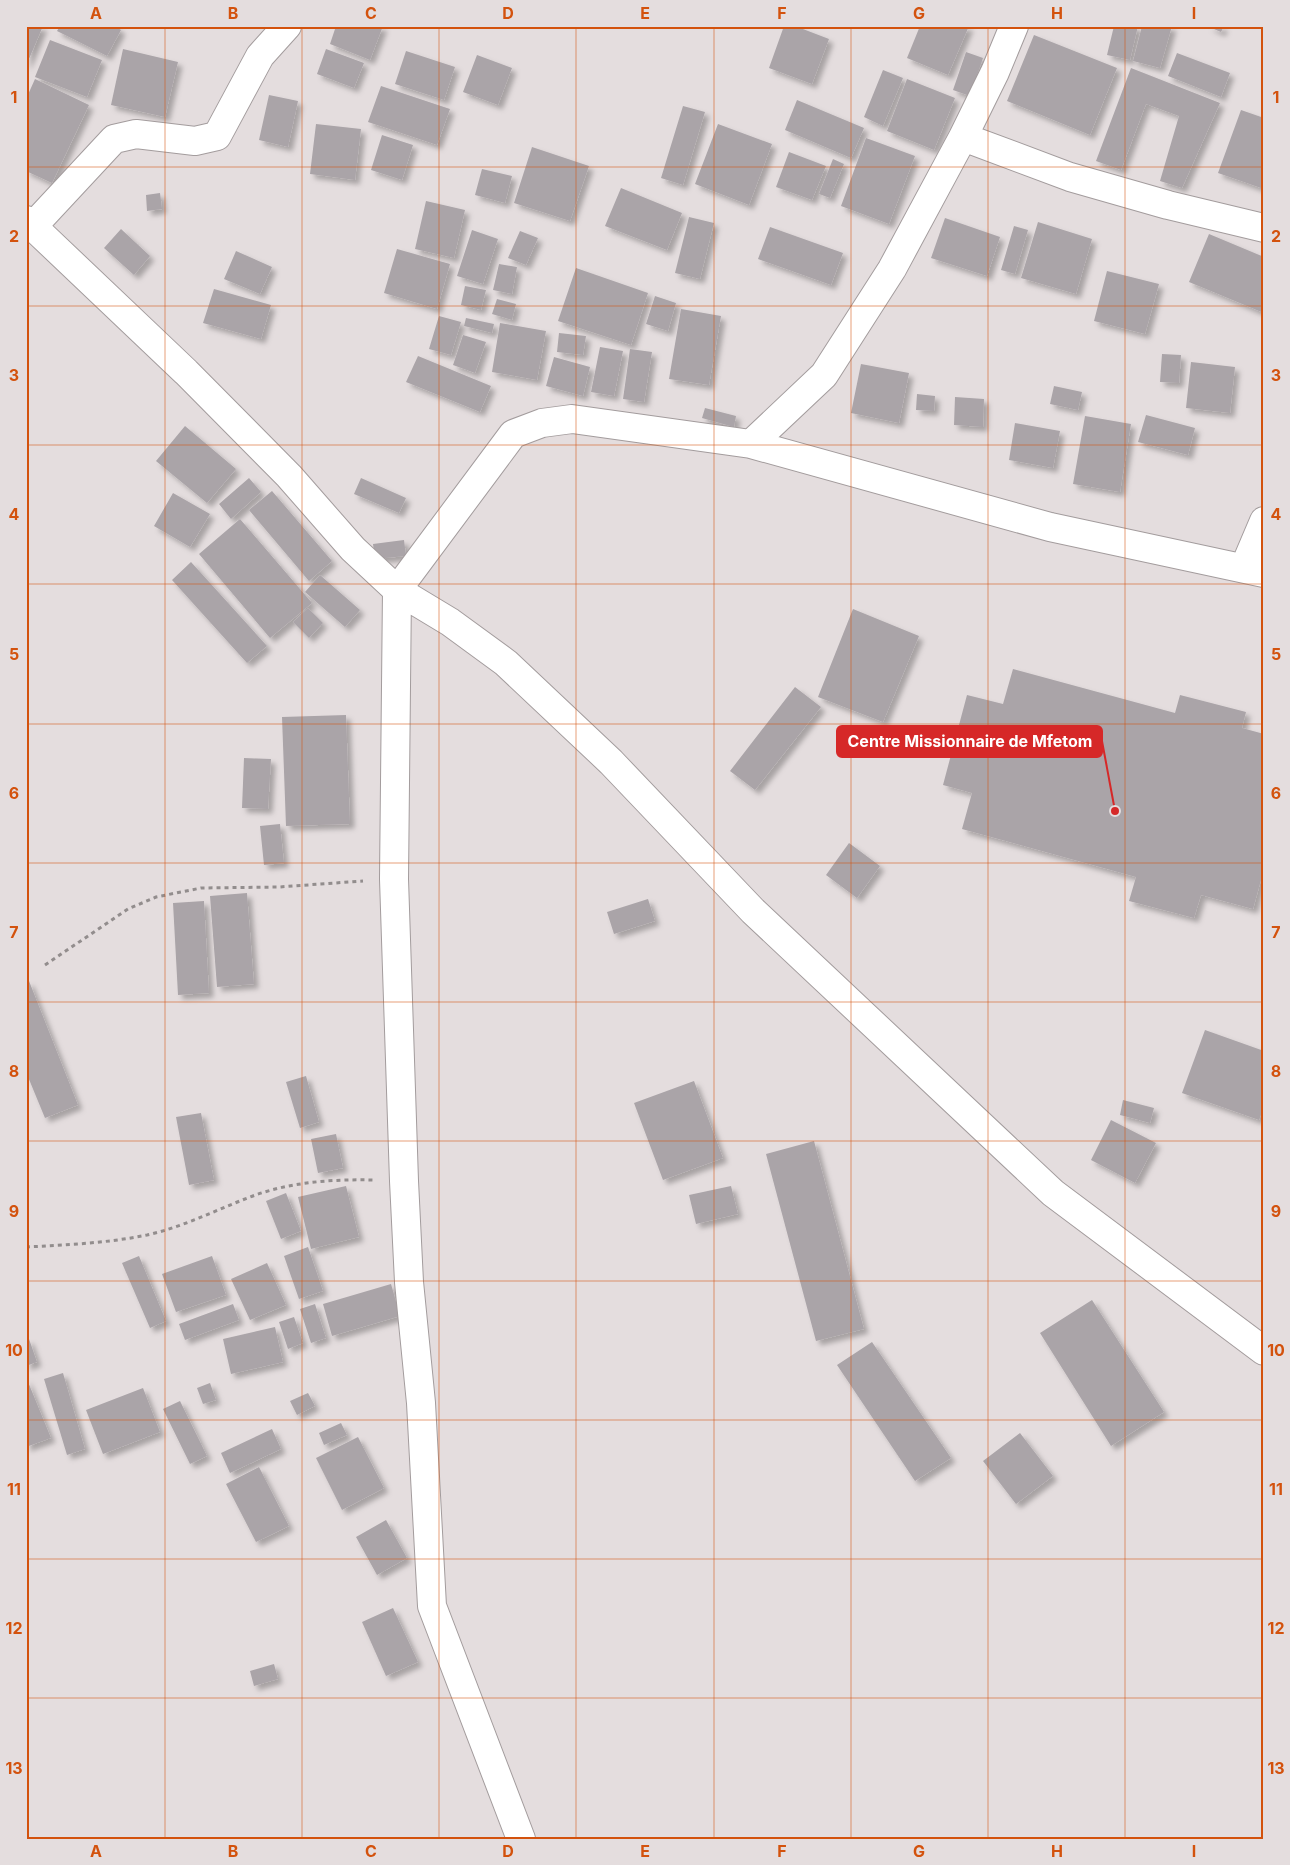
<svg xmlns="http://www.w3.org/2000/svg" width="1290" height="1865" font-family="Inter,sans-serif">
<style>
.building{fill:#aaa4a8;filter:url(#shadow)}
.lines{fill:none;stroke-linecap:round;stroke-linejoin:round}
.minor-casing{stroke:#a39c9d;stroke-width:30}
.path{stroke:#928d8d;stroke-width:3;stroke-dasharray:4 4;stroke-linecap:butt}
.minor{stroke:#fff;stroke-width:28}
.grid{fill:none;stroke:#d3520d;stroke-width:1;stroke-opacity:0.55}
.leader{fill:none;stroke:#d62828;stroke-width:2}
.callout-dot{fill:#d62828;stroke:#e4ddde;stroke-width:2}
.callout{fill:#d62828;stroke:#d62828;stroke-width:2}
.callout-label{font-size:16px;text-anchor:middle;font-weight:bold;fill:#fff}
.neatline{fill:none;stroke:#d3520d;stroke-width:2}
.grid-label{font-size:16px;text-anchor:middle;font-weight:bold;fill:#d3520d}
</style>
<defs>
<filter id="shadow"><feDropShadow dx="4.5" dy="4.5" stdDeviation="2.5" flood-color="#0004"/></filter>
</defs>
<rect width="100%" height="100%" fill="#e4ddde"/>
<path class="building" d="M26,26h17l-17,40z
M60,26h55l6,4 -14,26 -50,-25z
M336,26h47l-13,34 -40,-16z
M784,26h11l34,13 -17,45 -43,-16z
M920,26h49l-21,49 -41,-17z
M1114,26h24l-8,34 -23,-5z
M1142,26h30l-12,42 -27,-7z
M1207,26h17l-3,6z
M1034,35l83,33 -27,67 -83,-34z
M50,40l52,20 -15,37 -52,-20z
M123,49l55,13 -13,55 -54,-12z
M326,49l38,14 -10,25 -37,-14z
M406,51l49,16 -11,33 -49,-16z
M966,52l17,6 -13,38 -17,-6z
M1177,53l53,20 -9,24 -53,-21z
M477,55l35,13 -14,37 -35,-13z
M1131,68l89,35 -38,85 -22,-7 19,-65 -33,-12 -25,66 -25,-9z
M883,70l20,8 -20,48 -19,-9z
M35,79l54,26 -37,78 -26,-12v-72z
M907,79l48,19 -21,52 -47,-19z
M381,86l69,23 -13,36 -69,-23z
M269,95l29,6 -10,46 -29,-7z
M797,100l67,28 -13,30 -66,-28z
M683,106l22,6 -22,73 -22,-7z
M1241,110l23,8v71l-46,-16z
M316,124l45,5 -6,51 -45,-6z
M718,124l54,20 -23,61 -54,-21z
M382,135l31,10 -11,35 -31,-10z
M866,138l49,18 -26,68 -48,-18z
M532,147l57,19 -19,55 -56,-18z
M789,152l37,14 -14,34 -36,-13z
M833,159l11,5 -14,34 -11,-4z
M482,169l30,7 -7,27 -30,-8z
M621,188l61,25 -15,37 -62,-24z
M160,193l2,16 -15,2 -1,-16z
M426,201l39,9 -11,48 -39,-9z
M689,217l25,6 -14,56 -25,-6z
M945,218l55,19 -13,39 -56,-18z
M1038,222l54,17 -16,55 -55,-16z
M1014,226l14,4 -13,44 -14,-4z
M770,227l73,26 -12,32 -73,-26z
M121,229l29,27 -16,19 -30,-27z
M472,230l26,9 -15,45 -26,-8z
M520,231l18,7 -12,27 -18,-7z
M1209,234l55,23v56l-75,-31z
M397,249l53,15 -13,45 -53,-16z
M236,251l36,16 -12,27 -36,-15z
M499,264l18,3 -5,27 -19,-4z
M576,268l72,25 -17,52 -73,-24z
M1107,271l52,13 -14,50 -51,-13z
M465,286l21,4 -5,20 -20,-5z
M214,289l57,16 -10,34 -58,-16z
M655,296l21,7 -8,28 -22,-7z
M497,299l19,5 -4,16 -20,-6z
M681,309l40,7 -12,69 -40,-6z
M439,316l22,6 -10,33 -22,-6z
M466,318l28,6 -2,9 -28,-7z
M500,323l46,8 -9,49 -45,-8z
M559,333l27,3 -3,19 -26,-3z
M463,335l23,7 -11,31 -22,-8z
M600,347l23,4 -9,45 -23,-4z
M630,349l22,3 -8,50 -21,-3z
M1162,354l19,1 -2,28 -19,-1z
M418,356l73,30 -11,26 -74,-30z
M554,357l36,10 -7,29 -37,-10z
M1191,362l44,5 -5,46 -44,-5z
M861,364l48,9 -10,50 -48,-10z
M1054,386l28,6 -4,18 -28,-6z
M917,394l18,2 -1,15 -18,-1z
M955,397l29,2 -1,28 -29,-2z
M705,408l31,8 -2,11 -32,-9z
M1146,415l49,13 -7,27 -50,-13z
M1085,416l46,8 -11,68 -47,-8z
M1015,423l45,8 -7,37 -44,-8z
M185,426l51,43 -29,34 -51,-42z
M249,478l12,14 -30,27 -12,-15z
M361,478l45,20 -7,15 -45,-19z
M272,491l60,70 -23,20 -60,-71z
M173,493l37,21 -20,33 -36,-21z
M240,519l72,84 -42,35 -71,-84z
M404,540l2,16 -31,3 -2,-15z
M191,562l76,84 -20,17 -75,-83z
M320,575l40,35 -15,17 -40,-35z
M308,608l15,15 -14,15 -16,-16z
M853,609l66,27 -36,86 -65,-25z
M1013,669l162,44 5,-18 66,17 -4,16 22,6v135l-11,40 -52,-14 -7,23 -65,-17 7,-24 -174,-48 10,-36 -29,-8 24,-90 36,9z
M795,687l26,20 -66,83 -25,-19z
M346,715l4,109 -64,2 -4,-109z
M244,758l27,1 -3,50 -26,-1z
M280,824l4,39 -20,2 -4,-39z
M849,843l31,23 -23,32 -31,-23z
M247,893l7,91 -37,3 -7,-91z
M648,899l7,22 -41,13 -7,-22z
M204,901l5,92 -31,2 -5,-92z
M29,981l49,124 -33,13 -19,-46v-89z
M1205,1030l59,21v56l-5,13 -77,-27z
M306,1076l13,46 -19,6 -14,-46z
M694,1081l29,77 -60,22 -29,-77z
M1123,1100l31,8 -4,15 -30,-8z
M201,1113l13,67 -25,5 -13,-68z
M1111,1120l45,23 -21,40 -44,-23z
M336,1134l7,34 -25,5 -7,-34z
M814,1141l50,188 -48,12 -50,-187z
M346,1186l13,51 -48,12 -13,-52z
M731,1186l7,28 -42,10 -7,-29z
M286,1193l15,38 -20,8 -15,-38z
M308,1247l15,44 -24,8 -15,-43z
M139,1256l27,65 -16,7 -28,-65z
M212,1256l14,39 -50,17 -14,-38z
M267,1263l19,42 -36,15 -19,-41z
M391,1284l9,32 -68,20 -9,-32z
M1092,1300l72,112 -53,34 -71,-113z
M233,1304l6,16 -54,20 -6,-16z
M315,1304l11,34 -15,5 -11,-34z
M294,1317l9,26 -15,6 -9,-27z
M275,1327l8,35 -52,12 -8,-35z
M29,1339l8,23 -11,4v-26z
M872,1342l79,116 -36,23 -78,-116z
M63,1373l22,76 -18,6 -23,-76z
M26,1377l25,61 -25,9z
M210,1383l6,17 -13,4 -6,-16z
M143,1388l17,44 -57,22 -17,-44z
M308,1393l7,13 -18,9 -7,-14z
M180,1401l27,55 -17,8 -27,-55z
M341,1423l6,12 -23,10 -5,-12z
M272,1429l9,20 -51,24 -9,-20z
M1020,1433l33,43 -37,28 -33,-43z
M358,1437l26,51 -42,22 -26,-52z
M259,1467l30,59 -33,16 -30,-58z
M386,1520l21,38 -30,17 -21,-38z
M393,1608l25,54 -32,14 -24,-54z
M274,1664l4,15 -24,7 -4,-15z"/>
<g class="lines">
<defs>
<path id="minor" d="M963,137l107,40 98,28 96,23
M26,220l160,152 103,104 64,73 44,41 53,32 56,41 105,99 142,149 300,282 211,158
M33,226l81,-87 22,-5 59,7 22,-5 43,-80 27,-30
M751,444l73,-69 68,-106 71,-132 32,-65 19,-46
M1244,568l20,-47
M521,1839l-89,-233 -11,-203 -12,-121 -5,-101 -10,-302 3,-289 116,-156 29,-11 30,-4 179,25 299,83 214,46"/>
</defs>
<use href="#minor" class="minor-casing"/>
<path class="path" d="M45,965l83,-56 28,-12 45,-9 78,-1 84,-6
M26,1247c40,-2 82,-4 121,-12 36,-8 69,-25 103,-38 39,-15 82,-18 124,-17"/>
<use href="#minor" class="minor"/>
</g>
<path class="grid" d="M165,26v1813M302,26v1813M439,26v1813M576,26v1813M714,26v1813M851,26v1813M988,26v1813M1125,26v1813M26,167h1238M26,306h1238M26,445h1238M26,584h1238M26,724h1238M26,863h1238M26,1002h1238M26,1141h1238M26,1281h1238M26,1420h1238M26,1559h1238M26,1698h1238"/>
<path class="leader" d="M1115 811L1102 741"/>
<circle class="callout-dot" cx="1115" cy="811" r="5"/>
<rect class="callout" x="837" y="726" width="265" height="31" rx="5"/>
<g class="callout-label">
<text x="970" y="747">Centre Missionnaire de Mfetom</text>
</g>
<rect width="1290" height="1865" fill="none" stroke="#e4ddde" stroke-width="55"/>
<rect x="28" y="28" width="1234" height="1810" class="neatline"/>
<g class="grid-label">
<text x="96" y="19">A</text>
<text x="233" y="19">B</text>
<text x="371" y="19">C</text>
<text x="508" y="19">D</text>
<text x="645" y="19">E</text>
<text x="782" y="19">F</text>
<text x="919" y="19">G</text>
<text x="1057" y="19">H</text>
<text x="1194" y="19">I</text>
<text x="14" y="103">1</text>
<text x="1276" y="103">1</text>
<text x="14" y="242">2</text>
<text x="1276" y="242">2</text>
<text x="14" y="381">3</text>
<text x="1276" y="381">3</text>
<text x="14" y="520">4</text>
<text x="1276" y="520">4</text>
<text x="14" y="660">5</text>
<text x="1276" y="660">5</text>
<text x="14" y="799">6</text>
<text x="1276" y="799">6</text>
<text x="14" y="938">7</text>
<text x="1276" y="938">7</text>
<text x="14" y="1077">8</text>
<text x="1276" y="1077">8</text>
<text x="14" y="1217">9</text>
<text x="1276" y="1217">9</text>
<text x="14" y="1356">10</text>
<text x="1276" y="1356">10</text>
<text x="14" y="1495">11</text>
<text x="1276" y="1495">11</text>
<text x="14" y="1634">12</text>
<text x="1276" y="1634">12</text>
<text x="14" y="1774">13</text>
<text x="1276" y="1774">13</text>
<text x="96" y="1857">A</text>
<text x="233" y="1857">B</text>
<text x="371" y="1857">C</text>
<text x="508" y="1857">D</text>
<text x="645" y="1857">E</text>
<text x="782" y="1857">F</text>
<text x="919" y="1857">G</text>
<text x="1057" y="1857">H</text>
<text x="1194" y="1857">I</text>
</g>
</svg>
